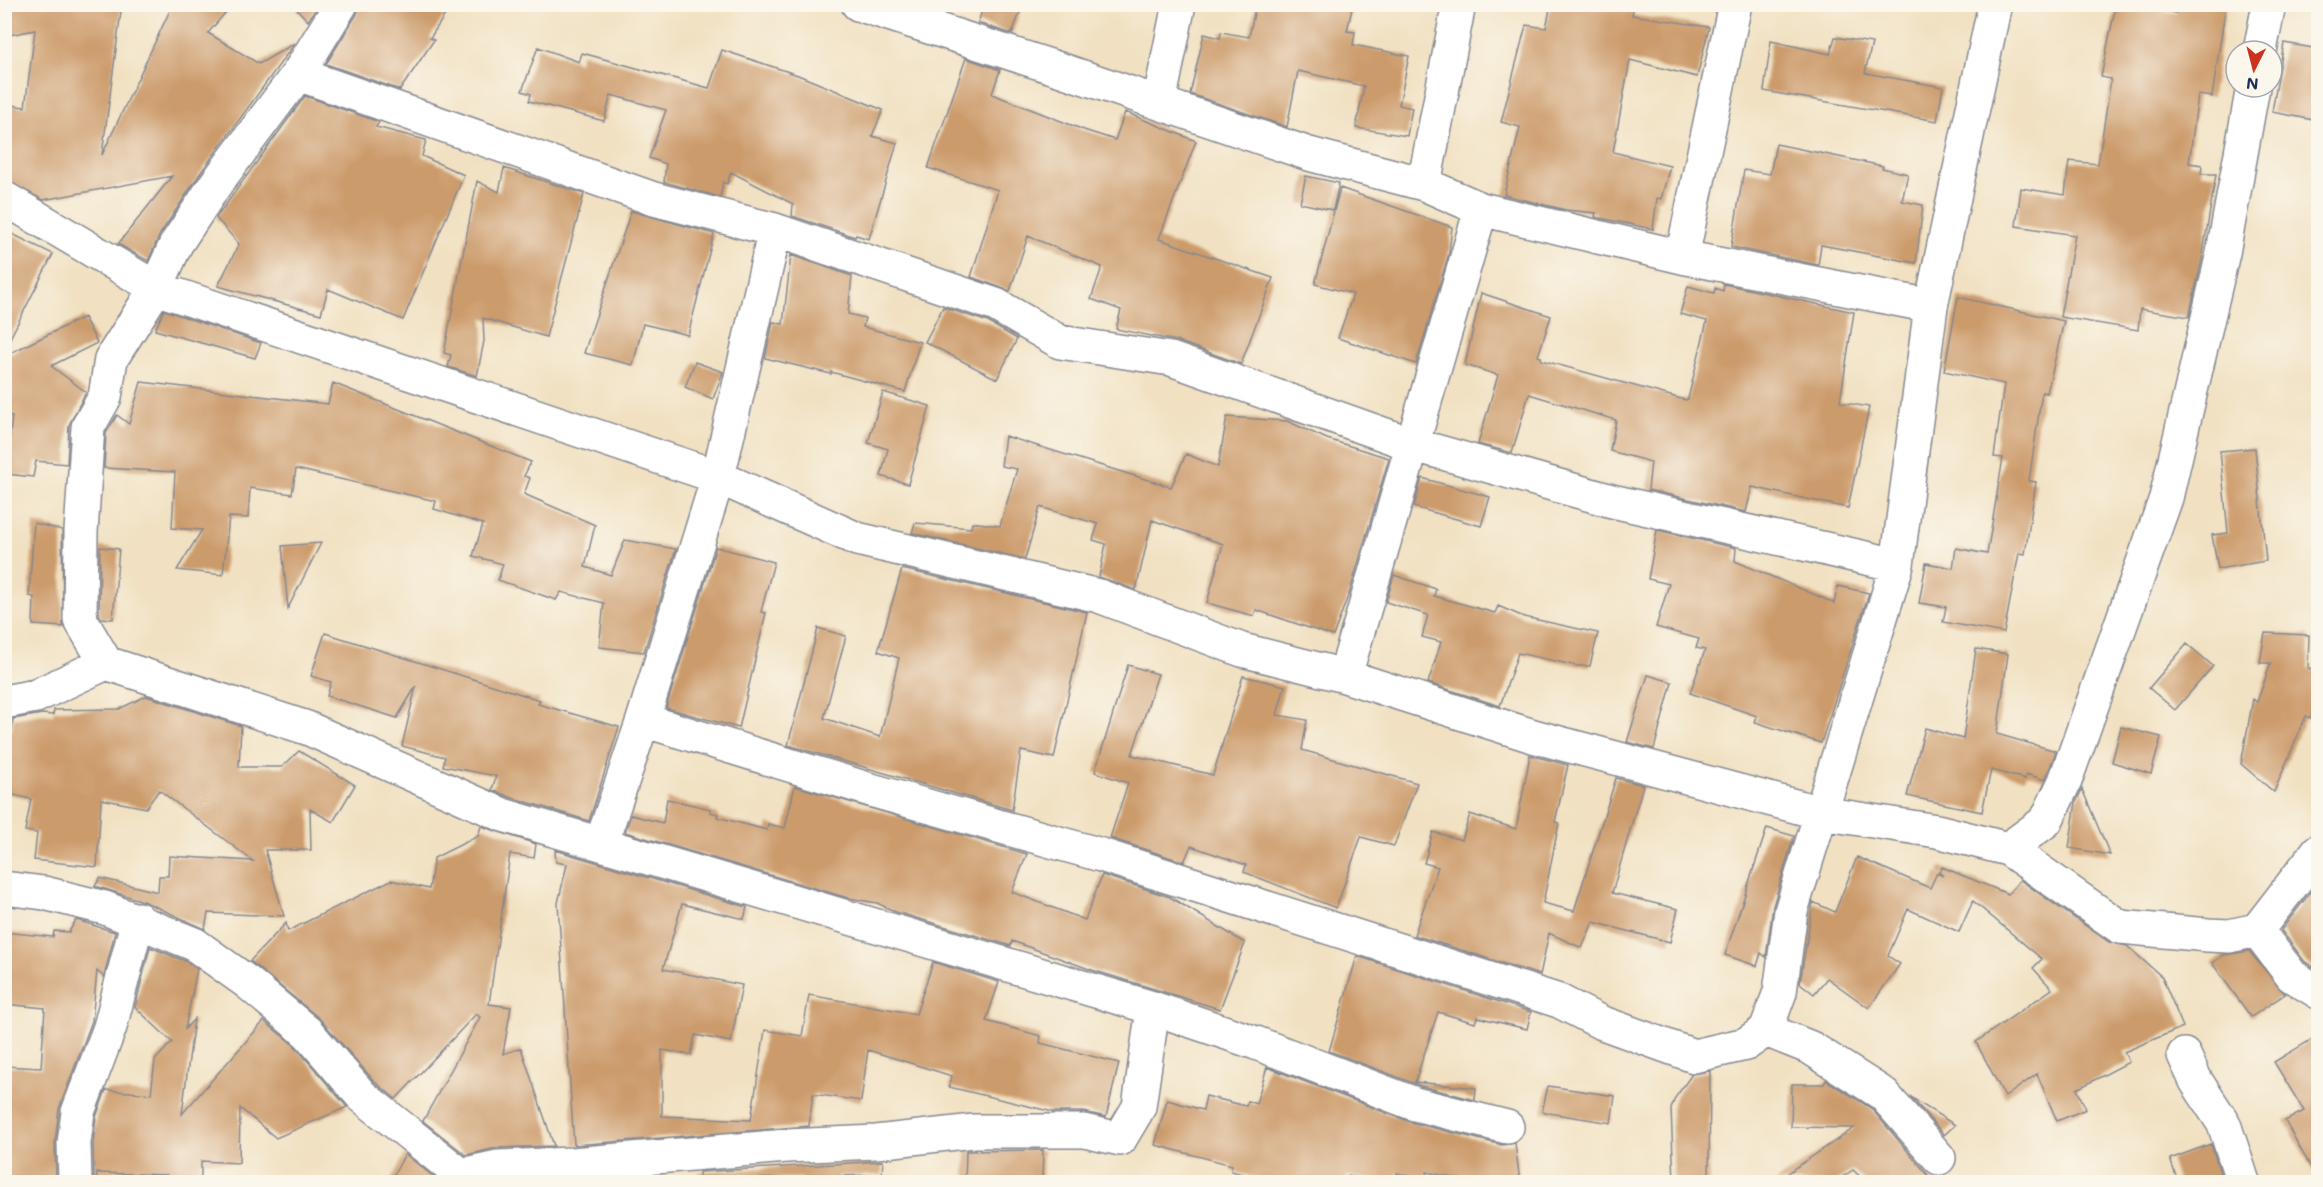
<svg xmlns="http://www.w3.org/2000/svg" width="2323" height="1187" font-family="Mali,sans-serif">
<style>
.building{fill:#cc9b6c}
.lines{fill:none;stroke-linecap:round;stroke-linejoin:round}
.minor-casing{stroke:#868890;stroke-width:36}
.minor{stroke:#fff;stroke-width:33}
</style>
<rect width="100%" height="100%" fill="#fbf7ec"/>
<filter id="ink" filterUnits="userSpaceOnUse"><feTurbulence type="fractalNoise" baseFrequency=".0167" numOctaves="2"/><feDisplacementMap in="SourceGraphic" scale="12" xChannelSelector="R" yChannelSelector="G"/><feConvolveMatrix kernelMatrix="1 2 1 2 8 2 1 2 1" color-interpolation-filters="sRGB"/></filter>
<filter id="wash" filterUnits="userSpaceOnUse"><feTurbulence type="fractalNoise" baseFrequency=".008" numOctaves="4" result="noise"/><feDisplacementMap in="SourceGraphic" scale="24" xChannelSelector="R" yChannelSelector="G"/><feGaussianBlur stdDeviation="1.35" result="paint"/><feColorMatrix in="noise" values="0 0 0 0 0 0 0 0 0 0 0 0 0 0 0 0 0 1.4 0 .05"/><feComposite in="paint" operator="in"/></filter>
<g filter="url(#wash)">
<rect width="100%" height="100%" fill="#f1e1c2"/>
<g id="blocks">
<path class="building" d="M4,4h118l-20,151 71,-151h60l-25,29 51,31 36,-21 -96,132 -39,59 -12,27 -30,-17 54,-68 -129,24 -39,-21v-75l21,3 10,-77 -31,6z
M292,4h27l-11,17z
M360,4h92l-22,34 4,2 -34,50 -74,-26 31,-50z
M984,4h39l-11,30 -34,-11z
M1256,4h97l-6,27 8,1 -2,13 56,11 -10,49 13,3 -5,28 -51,-8 8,-42 -66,-15 -11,56 -97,-33 14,-60 16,4 1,-6 28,5z
M1551,4h83l-2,11 77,12 -12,50 -67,-17 -17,92 57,14 -9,33 -4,-1 -4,31 -58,-12 1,-4 -30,-3 -62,-15 16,-68 -19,-5 25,-97 20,3z
M2116,4l60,9 1,-9h49l-14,93 -14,-2 -9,68 13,2 -1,9h15l-14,85 -13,58 -49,-8 -2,21 -78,-13 15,-82 -59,-9 5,-38 44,7 4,-34 29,3 13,-85 -10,-2z
M1835,37l37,6 -7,30 78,14 -6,34 -173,-30 7,-50 59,13z
M2284,43l35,6v72l-47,-9z
M538,47l41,15 3,-9 127,35 13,-38 76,25 85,35 -11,26 25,7 -28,96 -13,-4 -1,2 -63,-21 1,-12 -62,-32 -4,12 -4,-2 -3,15 -56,-15 2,-18 -17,-6 17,-48 -55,-15 -7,26 -75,-20 2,-7 -9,-3z
M966,58l34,12 -8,24 92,36 31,10 10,-28 71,29 -37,98 114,39 -32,86 -64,-23 -61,-12 5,-19 -30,-11 11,-32 -74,-31 -18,55 -39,-14 27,-87 -70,-22z
M305,96l74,26 -3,5 50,13 -4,16 42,19 -61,145 -75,-31 -7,25 -103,-28 21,-42 -23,-26z
M1776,144l107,22 -1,2 26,6 -6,27 21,4 -7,58 -95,-18 -3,20 -87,-18 13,-77 26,4z
M504,168l80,26 -38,143 -63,-19 1,23 -7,35 -29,-9 3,-12 -7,-2 33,-172 22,11z
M1306,176l33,7 -6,27 -33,-7z
M1340,188l112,39 -3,26 -33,111 -78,-26 15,-44 -38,-10z
M631,211l83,23 -26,101 -45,-11 -10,41 -49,-12z
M4,230l49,24 -49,96z
M791,255l61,21 -4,38 17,4 -2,9 57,15 -15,50 -74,-20v2l-66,-16 8,-36 10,2z
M1724,284l130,28 -14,90 29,5 -21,101 -96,-21 -6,25 -98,-22 3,-28 -41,-11 6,-31 -87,-26 -17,59 -34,-9 20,-69 -33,-10 16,-72 70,23 -13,40 3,1v3l144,40 3,-1 19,-78 -27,-7 8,-28 26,7 1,-5 8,3z
M1958,297l106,24 -17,72 -5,-1 -13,89 7,1 -11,72 -6,-1 -15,80 -61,-11 3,-15 -27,-4 7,-40 27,5 3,-20 31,6 16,-96 -9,-1 10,-73 -60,-13z
M943,307l45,15 29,17 -20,40 -72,-37z
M164,310l97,33 -6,15 -100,-28z
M84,317l13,26 -46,23 35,26 -17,33 -2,39 -31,-3 -3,16 -27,-3 6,-58h-8v-60z
M695,362l28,10 -10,27 -28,-12z
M141,382l187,22 5,-21 198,79 -7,14 6,2 -6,16 71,31 -10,42 26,8 14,-35 51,9 -32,103 -45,-5 5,-44 -43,-11 -5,8 -58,-20 5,-16 -30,-8 10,-32 -49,-15 2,-8 -140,-32 -4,25 -42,-6 -2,30 -19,-1 -6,58 -46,-5 25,-40 -30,-2 3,-56 -71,-4 2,-35 11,-18 12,9z
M883,392l47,14 -22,78 -27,-8 7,-27 -20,-6z
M1227,417l60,4 40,18 62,19 -39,133 -17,45 -77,-26 -2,6 -47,-13 16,-59 -71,-24 -16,70 -37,-13 7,-33 -13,-4 5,-16 -58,-17 -15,52 -113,-26 3,-10 56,5 1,-6 28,4 17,-57 -16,-3 4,-30 166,51 15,-33 32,13z
M2255,448l11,113 -48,8 -6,-34 16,-2 -8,-82z
M1422,478l68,19 -9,29 -67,-19z
M34,523l28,7 1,97 -30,-2 1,-28 -5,-1z
M1657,530l79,18 -1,13 99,42 4,-17 31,7 -48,150 -66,-21 2,-6 -67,-23 15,-43 -9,-2 3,-9 -43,-12 13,-43 -21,-5z
M321,543l-33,65 -6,-62z
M100,547l19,2 -6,70 -12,-1 -2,-4z
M716,547l58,15 -13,50 5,1 -27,115 -73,-20z
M902,569l185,43 -33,146 -33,-7 -9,59 -224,-65 30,-117 28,8 -22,82 56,19 19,-79 -21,-7z
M1394,575l42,14 -2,7 61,17 3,-7 26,11 74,16 -8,33h-12l-60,-13 -18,53 -72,-23 13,-41 -19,-5 6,-22 -42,-13z
M325,633l215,67 -2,4 81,23 -30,94 -79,-24 -18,-7 4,-14 -53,-10 2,-9 -43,-11 14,-60 -19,32 -70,-22 4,-14 -20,-6z
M2265,633l44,2 -1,33 11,5v27l-9,18 -4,-2 -32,76 -33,-28 12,-65 4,3 14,-39h-11z
M2187,644l26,22 -38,44 -26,-22z
M1976,649l32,5 -11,80 59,17 -11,29 -19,-6 -1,5 -34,-9 -9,42 -75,-16 18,-68 38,11z
M1128,665l30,9 -26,81 81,20 30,-99 42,10 -8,29 30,5 -5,30 115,33 -23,63 -33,-9 -25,71 -92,-36 2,-7 -55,-19 -7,16 -74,-24 18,-55 -33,-11z
M1648,675l24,7 -18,67 -27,-7z
M146,696l95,30 -2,41h43l17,-16 56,34 -22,37 -23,-13 1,41h-46l19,66 -76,-3 -3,16 -62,-28 -48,-15 5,-8 58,14 1,-16h9l1,-20 84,5 -94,-71 -13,18 -45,-9 -4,68 -63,-7 3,-27 -12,-2 6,-32 -27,-6v-64l8,1 1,-11 29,-5 11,1 1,-5 65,-1z
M2121,727l40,10 -10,37 -39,-12z
M1530,755l38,10 -13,57 4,1 -16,80 31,8 42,-133 27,7 -31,108 66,16 -8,33 -77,-20 -11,26 -33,-15 -9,42 -126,-40 24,-68 -14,-4 9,-31 29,8 8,-26 46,15z
M795,786l232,68 -15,38 73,28 17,-45 68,22 75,46 -25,66 -128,-39 -80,-29 -1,5 -115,-34 -19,-9 -29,-5 -223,-66 6,-17 32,8 4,-24 44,10 -1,3 8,2 -1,3 50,13 1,-6 17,4z
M2082,789l28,66 -41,-7 7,-46z
M481,826l55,18 -2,14 -24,-4 -21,150 22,3 -8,47 18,-6 33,98 -58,2 -30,7 -43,-34 57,-104 -4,-3 -80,85 -21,-17 -55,-63 -70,-58 36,-38 2,8 103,-51 38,9 5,-31 44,-22z
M1767,828l27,8 -21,70 -7,51 -5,-4 -4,13 -32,-11z
M555,850l192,57 -3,12 -62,-15 -19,65 79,16 -11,57 -36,-7 -4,20 -29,-5v66l89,4 14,-90 37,6 7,-41 107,19 17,-52 66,20 -13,39 55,15 -1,7 79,20 -13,54 -22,-5h-31l-104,-25 3,-11 -84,-26 -7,51 -48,-7 -4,32 -235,19 -16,-242 9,-39 -11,-2z
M1857,857l73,31 7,-15 6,3 -4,-4 3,-5 66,27 12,-14 89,62 18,4 35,31 21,50 -59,25 5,10 -52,27 9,20 -29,12 -20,-47 -32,23 -29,-55 76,-53 -19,-21 9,-9 -69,-58 -14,31 -51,-23 -20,47 12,8 -31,44 -42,-30 -13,16 -14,-11 13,-81 22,10z
M2319,881v89l-14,-8 -24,-32z
M76,920l39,12 -11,45 -7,-6 -5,50 -33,88 -4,34 1,39h-52v-116l37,2 4,-60 -41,-4v-72l49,5 1,-6 15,1z
M150,947l35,14 12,8 -12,60 9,-10 -12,95 82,-93 31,25 52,61 -71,31 -36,-30 -1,55 -38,-2v21h-35l1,-7 -70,-2 -1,9h-2l-1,-38 3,-27 10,-27 45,4 4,-34 17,-18 -37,-35z
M2249,951l36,43 -34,23 -39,-54 12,-8z
M1357,956l174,56 -4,17 -50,-12 -2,6 -37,-11 -23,70 61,6 -1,12 -54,-14 -92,-35z
M2319,1035v147l-34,-61 19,-10 -30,-49z
M1267,1067l143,55 92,23 13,-2 5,39h-49l-44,-10 -2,8 -28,-7 -2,9 -48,-6 -2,6h-72l-42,-11 1,-6 -77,-20 12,-45 36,10 3,-14 40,10 2,-5 8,3z
M1710,1071l-1,111h-35l-3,-73 4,-11 17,-24z
M1826,1080l45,28 63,74h-68l-13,-12 -18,12h-60l79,-54 -63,-1 1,-43h32z
M1548,1086l67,10 -4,27 -69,-11z
M1910,1096l11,8 34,21 -11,10z
M2211,1144l12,38h-45l-8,-23z
M1043,1150l-1,32h-77l1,-31z
M405,1154l35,28h-50z
M883,1161l-1,14 -44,1v6h-36v-4l-58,1v3h-45v-10z"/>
</g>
</g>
<g filter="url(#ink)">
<use href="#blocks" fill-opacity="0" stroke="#868890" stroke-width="1.5"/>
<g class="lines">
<defs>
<path id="minor" d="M341,4l-43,70 -83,111 -39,59 -20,44 -45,71 -6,38 -17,30 -7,105 -1,87 26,44 201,65 196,87 650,193 103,35 159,61 92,23
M858,4l204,66 247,84 115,30 57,25 201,48 249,49
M2260,51l9,-47
M298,74l356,125 121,31 221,75 64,37 111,17 240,85 201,57 285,64
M1159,103l20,-99
M1424,184l35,-180
M4,198l152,90 562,189 139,62 242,57 143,54 103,26 188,60 288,77 116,18 71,18 112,78 88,8 21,1 28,-6 35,46 26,16
M1682,257l53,-253
M1345,676l136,-467
M4,702l32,-6 70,-33
M643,720l228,70 230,65 458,146 41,21 94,34 52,-12 20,-14 14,-38 11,-81 106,-346 34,-259 64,-302
M601,844l42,-124 75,-243 57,-247
M2008,849l38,-28 19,-40 101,-283 57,-245 30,-166
M4,888l40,5 61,15 89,36 53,38 61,51 54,63 99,79 3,7
M2257,930l61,-79
M1766,1030l45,18 72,46 56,64
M2184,1055l12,26 28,43 19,58
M461,1175l36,-8 75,-3 215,-18 89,-4 98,-11h110l36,8 19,-32 14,-99
M75,1182l-1,-39 4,-31 32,-85 28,-108"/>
</defs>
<use href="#minor" class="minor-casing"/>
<use href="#minor" class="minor"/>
</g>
</g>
<rect width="2323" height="1187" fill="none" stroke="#fbf7ec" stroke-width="24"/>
<g transform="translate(2254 69) rotate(186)"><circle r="28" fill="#fbf7ec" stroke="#a1a7b3" stroke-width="1.5"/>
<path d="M0-4.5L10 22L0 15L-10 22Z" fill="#c8321e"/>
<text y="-9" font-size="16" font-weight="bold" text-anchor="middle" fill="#1b2f5e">N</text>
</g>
</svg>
